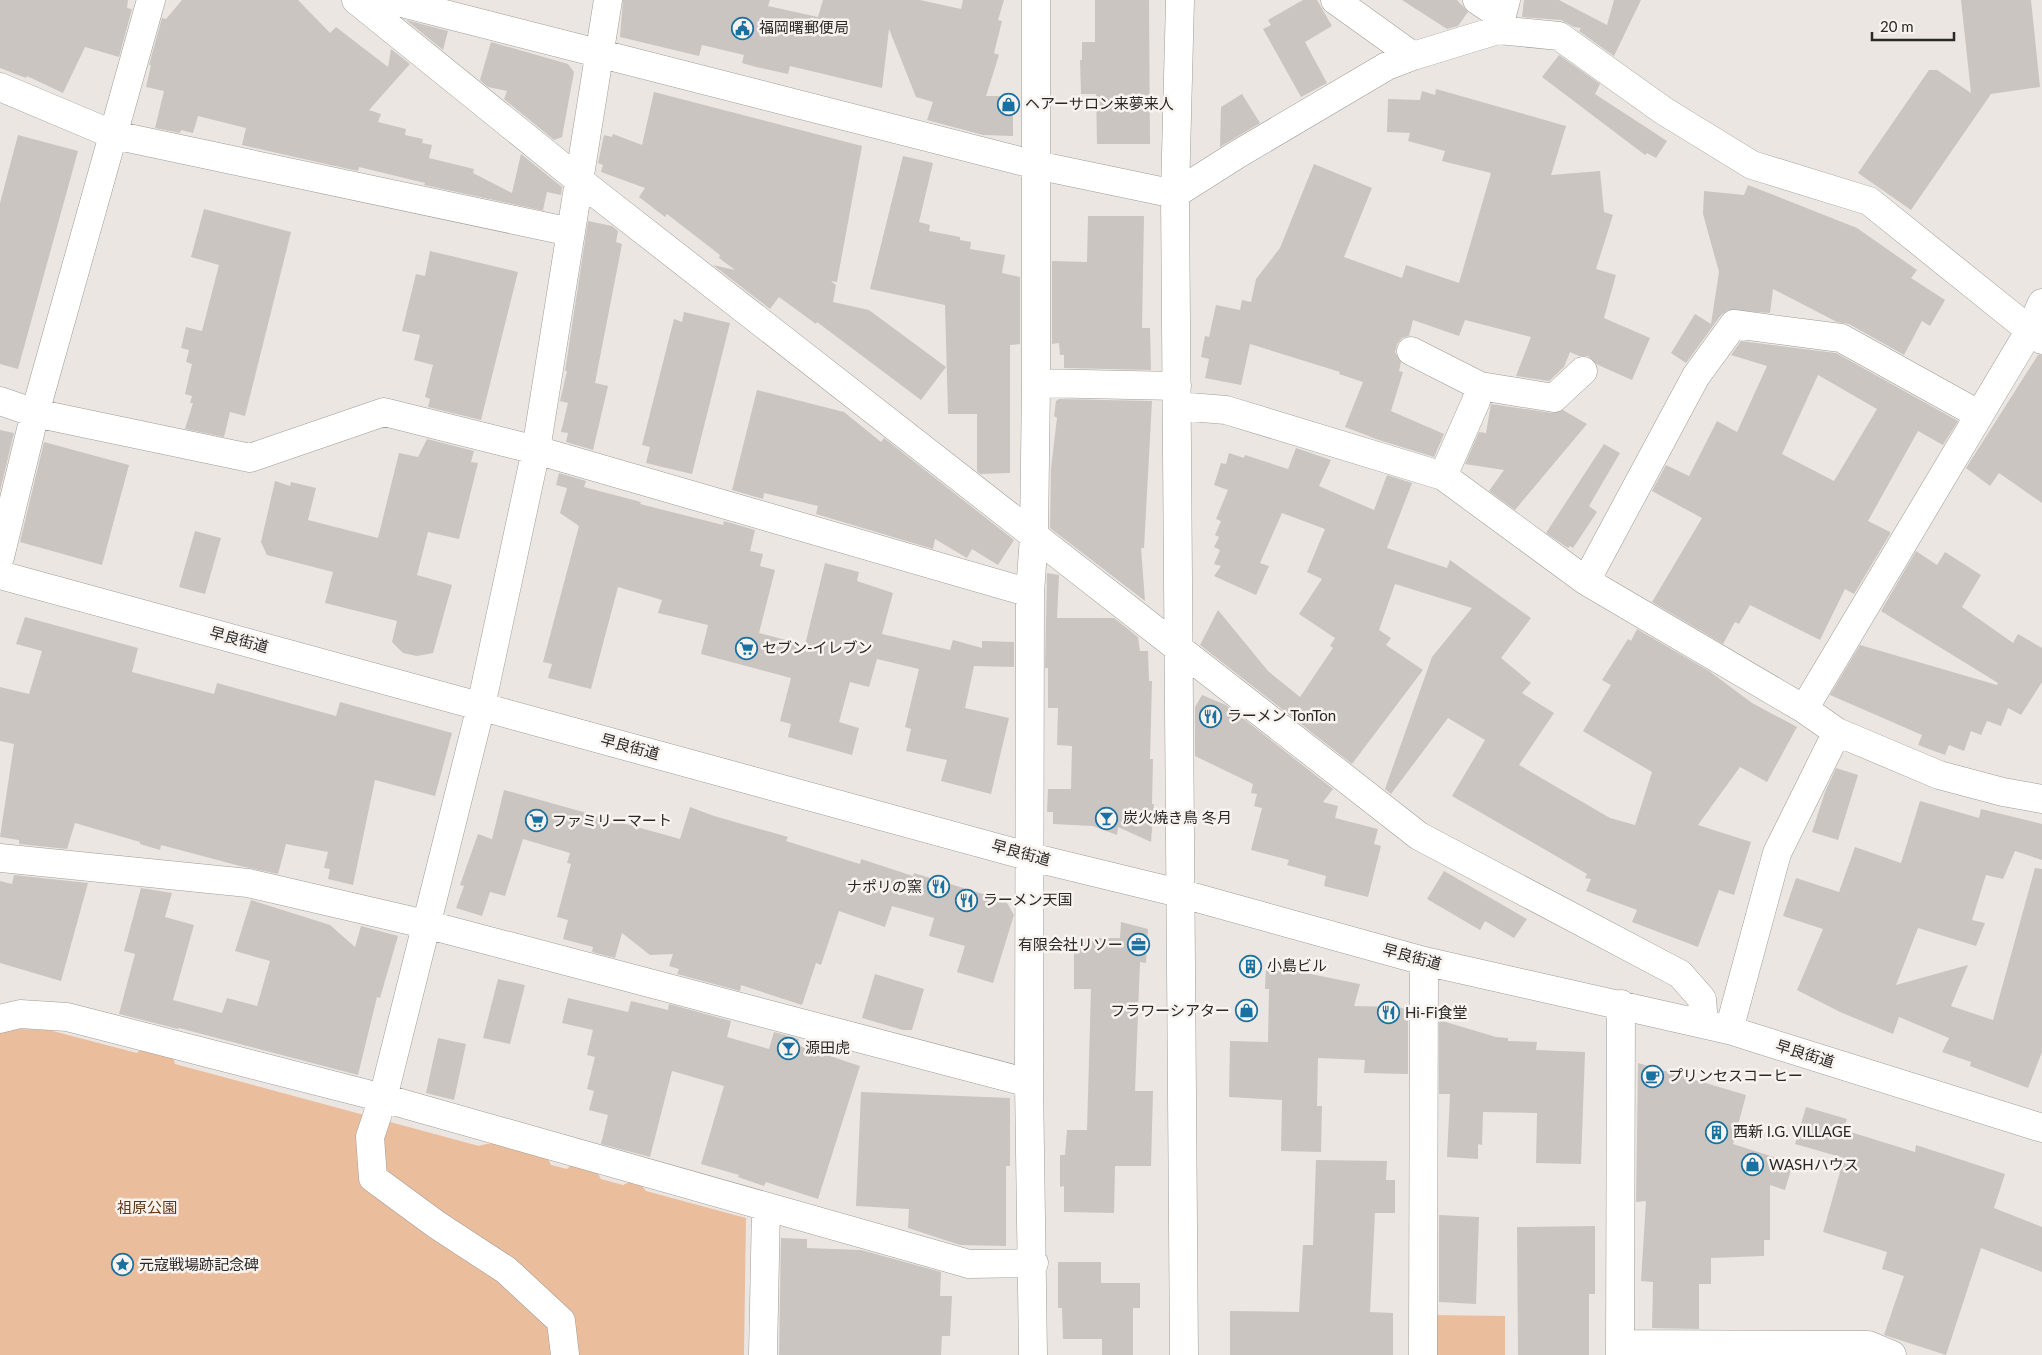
<svg xmlns="http://www.w3.org/2000/svg" width="2042" height="1355" font-family="Lato,'Noto Sans JP',sans-serif">
<style>
.green{fill:#eabe9d}
.building{fill:#cac5c1;fill-rule:evenodd}
.lines{fill:none;stroke-linecap:round;stroke-linejoin:round}
.minor-casing{stroke:#a09b97;stroke-width:29}
.minor{stroke:#fff;stroke-width:28}
.labels{text-anchor:middle;stroke-width:5;stroke-linejoin:round;paint-order:stroke}
.poi-label{font-size:15px;fill:#2a2827;stroke:#f8f3ef;text-anchor:start}
.street-label{font-size:15px;fill:#2a2827;stroke:#f8f3ef}
.park-label{font-size:15px;fill:#603712;stroke:#f8f3ef}
</style>
<rect width="100%" height="100%" fill="#ebe6e2"/>
<path class="green" d="M20,1029l29,1 88,23 8,-8 26,6 4,13 304,82c20,-7 48,5 68,10l4,9 16,4 7,-7 19,3 8,14 22,6 13,-6 10,12 100,27 -2,137h-744v-323z
M1433,1315l72,1v39h-73z"/>
<path class="building" d="M0,0h128l-1,8 5,1 -13,48 -34,-10 -22,46 -36,-17 -1,2 -26,-10z
M182,0h116l32,33 6,-6 52,40 3,-18 19,15 -41,46 12,4 -3,8 28,7 -1,6 18,4 -1,4 10,2 -3,13 45,11 -1,4 39,20 9,-39 41,33 -1,8 -14,-3 -4,18 2,1 -121,-26 1,-2 -66,-16 -1,4 -32,-7 -84,-19 4,-17 -48,-12 -5,17 -12,-3 -1,3 -25,-5 9,-37 -18,-4 5,-22h-2l13,-47 4,1z
M623,0h147l-2,6 50,11 5,-17h97l41,9 2,-9h41l-6,20 4,1 -8,32 5,2 -13,41h27v40l-30,-1 -56,-15 6,-18 -17,-5 -27,-68 -7,59 -92,-22 -2,8 -32,-7 -14,-4 2,-8 -42,-10 -3,11 -79,-19z
M1095,0h54l1,144h-53l-1,-50h-15l-1,-34h2v-18h13z
M1303,0h14l15,26 -27,16 22,41 -26,14 -38,-68 8,-4 -3,-5z
M1402,0h55l11,12 -10,14 -11,3z
M1524,0h35l48,25 7,-25h27l-27,56 -35,-25 2,-3 -7,-1 -13,-7 -39,-3z
M1961,0h70l9,87 -49,7 -80,116 -53,-37 71,-103h8l34,23z
M406,20l42,11 -5,19z
M491,42l77,22 6,8 -12,65 -8,3 -50,-41 3,-8 -19,-4 -8,-7z
M1559,55l41,29 -5,10 72,47 -11,17 -9,-5 -2,2 -103,-78z
M1436,89l130,37 -15,49 49,-4 4,41 9,3 -17,54 20,6 -12,43 46,20 -18,42 -36,-16 -8,-8h-9l-9,-4 -6,15 -15,14 -33,-5 15,-39 -66,-17 -6,16 -46,-16 -4,16 -7,2 -5,6 -2,8 6,10 -2,9 4,1 -12,39 53,23 -10,23 -55,-17 -34,-13 18,-45 -24,-8 1,-2 -90,-28 -9,41 -36,-7 4,-19 -8,-2 4,-21 4,1 7,-32 24,5 2,-10 9,2 5,-23 24,-31 34,-84 58,24 -28,69 58,21 4,-13 53,18 32,-110 -49,-12 3,-10 -37,-10 2,-8 -23,-1 1,-33 32,1 2,-9 13,4z
M654,92l208,54 -25,136 -6,-1 5,4 -3,17 36,8 77,57 -25,33 -104,-78 -1,2 -37,-27 -9,12 -57,-44 22,5 -16,-12 1,-3 -53,-41 -2,3 -26,-20 6,-9 -44,-16 2,-7 -5,-2 6,-28 8,2 1,-3 29,11z
M1242,94l18,29 -40,24 1,-40z
M18,135l60,16 -60,218 -18,-5v-161z
M903,156l30,7 -14,59 11,3 -1,6 31,6v3l11,2 -1,7 35,6 -3,18 18,4v67l-10,1v128l-30,1 -3,-3v-57h-29l-3,-109 -75,-16z
M1748,185l109,43 60,42 -6,8 34,22 -15,26 -8,-5 -18,34 -55,-31 -12,-2 -64,-33 -3,24 -42,-3 -7,5 -35,48 -15,-10 24,-39 16,10 8,-52 -16,-58 1,-23 40,4z
M204,209l87,23 -46,184 -15,-4 -6,25 -39,-8 8,-26h-3l2,-7 -7,-2 7,-30 -6,-2 3,-12 -8,-2 5,-21 16,4 17,-66 -28,-8z
M1088,216h56l-2,112h8l1,42 -87,-2v-13h-4l-1,-12 -7,1v-83l35,1z
M588,221l24,5 6,5 -2,11 6,2 -27,139 13,3 -15,64 -27,-8 2,-9 -7,-1 7,-29 -8,-2 7,-30h-2z
M430,251l88,21 -37,148 -53,-13 2,-8 -5,-2 8,-32 -19,-5 6,-25 -18,-4 14,-57 9,2z
M684,312l46,11 -38,151 -46,-11 4,-16 -8,-2 32,-126 8,3z
M1741,341l95,12 122,68 -15,24 -25,-14 -50,90 22,11v2l-36,60 -9,-5 -25,51 -70,-35 -11,19 -4,-2 -12,22 -71,-42 50,-84 -50,-27 14,-26 23,11 28,-55 20,11 30,-66 -36,-11zM1818,375l59,34 -43,72 -52,-27z
M2038,355h4v148l-43,-30 -9,13 -24,-18z
M757,390l87,22 37,30 3,-4 130,102 -16,25 -26,-16 -5,9 -32,-19 -2,10 -117,-35 2,-8 -54,-13 -1,6 -31,-9z
M1059,399l93,2 -8,147h-3l4,53 -95,-73 1,-60 6,-50 -3,-2 2,-15z
M1491,404l61,9 11,-3 24,14 -72,86 -26,-19 15,-21 -39,-6 14,-32 7,1z
M0,430l14,3 -14,58z
M427,439l47,12 -3,11 7,1 -19,76 -31,-7 -11,43 35,10 -19,68 -16,3 -14,-3 -11,-11 5,-21 -72,-18 8,-31 -66,-17 -6,-13 14,-61 15,5 1,-4 25,6 -8,32 70,18 21,-85 19,4z
M44,442l85,23 -27,100 -82,-23z
M1604,444l16,9 -31,53 8,6 -24,36 -3,-2 -2,2 -22,-15z
M1296,448l35,12 -12,26 55,24 13,-35 25,8 -25,65 60,20 3,-8 81,58 -30,40 30,25 -9,10 32,20 -35,52 91,53 25,7 17,-53 -69,-41 28,-46 -9,-5 26,-41 3,2 6,-12 72,42 43,32 45,24 -30,55 -27,-15 -42,58 53,17 -17,53 -15,-5 -21,57 -66,-25 5,-12 -51,-19 5,-12 -6,-1 2,-4 -135,-78 33,-56 -37,-22 -57,76 -6,-5 47,-132 40,-49 -77,-24 -16,46 12,8 -5,7 37,25 -71,94 -152,-119 18,-35 50,61 32,26 33,-49 -3,-2 5,-8 -36,-24 23,-35 -15,-7 18,-43 -43,-16 -22,50 9,3 -13,29 -42,-19 7,-10 -7,-2 6,-14 -6,-3 5,-10 -4,-2 6,-14 -5,-2 12,-29 -14,-5 7,-22 5,1 3,-11 15,5 1,-3 43,14z
M559,473l27,8 -2,6 57,15 -1,2 83,21 1,-4 31,9 -5,21 13,3 -3,12 15,4 -16,63 46,12 20,-82 34,9 -2,9 36,12 -11,41 68,16 3,-10 29,8v-7l32,1v25l-40,-1 -9,42 44,10 -18,76 -50,-13 6,-21 -41,-9 5,-22 -6,-2 14,-58 -42,-10 -8,28 -19,-5 -11,40 20,6 -7,27 -64,-18 3,-13 -11,-3 11,-43 -90,-24 7,-29 -50,-12 4,-13 -44,-13 -27,102 -43,-11 4,-14 -9,-2 36,-136 -19,-13 7,-25 -11,-3z
M195,531l26,7 -16,56 -26,-7z
M1916,551l21,14 8,-13 36,23 -19,32 51,36 5,-9 24,14v34l-21,33 -13,-7 -7,18 -14,-5 -6,14 -10,-4 -7,20 -15,-6 -4,10 -27,-10 4,-10 -92,-40 30,-50 137,40 1,-2 -117,-72z
M1047,573l12,2 -2,43h57l24,19 2,14h8l1,30h3l-2,78h3l-1,45h2l-3,38 -33,-15 -1,8 -24,-9 -40,-2v-12h-6l1,-23h23l1,-43 -15,-1 1,-37h-10v-40h-3z
M25,617l113,31 -6,24 82,22 3,-11 119,33 4,-14 112,31 -17,63 -60,-16 -22,105 -25,-6 2,-10 -6,-1 4,-16 -42,-8 -8,30 -38,-8 -79,-21 -1,5 -20,-6v-2l-65,-19 -8,26 -48,-5v-4l-19,-3 14,-93 -14,-3v-54l29,7 13,-43 -26,-7z
M1202,695l24,10 107,84 -10,13 15,4 -3,12 43,11 -4,15 7,2 -13,51 -44,-11 2,-10 -39,-11 2,-5 -38,-10 11,-42 -8,-2 3,-12 -6,-1 2,-9 -58,-28v-49z
M1836,768l22,7 -20,65 -26,-8 13,-40z
M504,790l176,49 10,-32 24,9 74,21 -2,4 74,23 1,-5 52,17 1,-3 92,28 8,14 -21,68 -36,-11 8,-26 -36,-10 5,-18 -42,-12 -7,21 -46,-16 -18,54 -5,-2 -14,42 -61,-20 -1,6 -63,-17 2,-5 -10,-3 4,-12 -23,1 -28,-22 -7,25 -23,-6 1,-5 -30,-8 5,-19 -11,-3 14,-53 -4,-1 3,-10 -47,-14 -18,57 -15,-4 -8,24 -26,-8 8,-22 -4,-1 18,-51 14,5z
M1920,801l59,17 2,-9 61,15v36l-27,-9 -12,28 -17,-4 -14,45 13,3 -9,23 -58,-18 -22,57 72,-20 -17,41 42,14 42,-152 7,1v183l-14,36 -58,-22 1,-4 -29,-10 7,-14 -50,-21 -6,17 -53,-22 -43,-22 26,-61 -40,-13 13,-38 43,14 16,-45 46,16z
M1444,871l83,48 -13,19 -29,-17 -5,9 -53,-31z
M14,875l74,8 -27,98 -61,-18v-82l12,3z
M141,888l31,5 -7,24 29,8 -21,75 49,13 5,-15 30,8 13,-45 -35,-10 16,-51 79,25 25,22 6,-21 37,10 -18,62 -3,-1 -19,78 -179,-47 -1,1 -59,-15 16,-60 -11,-3z
M1121,922l27,7 -2,34 -6,-1 -5,129h18l-2,75h-36l-1,47 -50,-1v-26l-4,1v-32h5l2,-25h20l4,-141h-17v-39l8,-12h38z
M1266,965l94,19 -6,22 45,1 9,3v64l-44,-1 1,-13 -47,-2 -1,48h5l-1,46 -40,-1 1,-51 -53,-3 1,-56 38,1 1,-53h-4z
M875,974l49,15 -12,41h-9l-41,-12z
M498,979l27,6 -15,59 -27,-6z
M568,998l60,14 3,-11 37,9 1,-6 62,17 -4,16 42,12 5,-17 25,7 -2,6 63,21 -42,133 -52,-17 -2,4 -26,-9 1,-2 -38,-11 23,-78 -52,-15 -22,86 -49,-13 7,-29 -19,-5 5,-19 -7,-2 8,-32 -8,-2 6,-25 -31,-7z
M1439,1020l57,17 12,1v3l29,1 -1,8 49,2 -4,112 -45,-1 1,-50 -54,-1 -1,33 -4,-1v15l-31,-2 3,-63h-11z
M438,1038l28,6 -12,56 -28,-7z
M1638,1063l108,32 -13,49 60,19 -8,27 -15,-5v55h-6v16l-53,2v26h-12v45l-47,-1 1,-46 -12,-1 5,-80 -10,1z
M861,1092l149,6v68h-4v80l-46,-1 -52,-17 1,-19 -53,-3z
M1806,1107l41,12 -3,11 71,22 1,-7 89,29 -11,34 48,19v45l-61,-24 -35,107 -62,-20 20,-59 -22,-7 5,-17 -64,-20 21,-74 -49,-14z
M1316,1160l71,1 -1,19h9v33h-20l-5,99 23,1v42h-163v-44l69,1 4,-67h10z
M1439,1215l40,2 -3,87 -37,-2z
M1595,1226v68h-6v61h-71l-1,-128z
M781,1238l26,1v9l54,2 80,22 -1,24h12l-2,40h-8l-1,19h-162z
M1058,1262h43v21h39v25h-7v47h-31v-16h-39l-1,-31h-4z"/>
<g class="lines">
<defs>
<path id="minor" d="M356,0l224,181 839,655 261,138 22,25 2,25
M390,0l646,165 139,29 63,-40 149,-88 26,-10 85,-26 61,6 105,75 88,54 117,36 173,139
M1180,0l-5,194 9,1161
M1335,0l78,56
M1477,0l25,17
M1498,30l8,-30
M0,87l114,48 457,97
M1411,351l69,35 -4,15 -33,75
M1036,383l141,3
M1480,386l74,12 29,-27
M0,401l35,12 215,45 134,-46 152,38 494,143
M1177,406l49,4 217,66 143,105
M0,557l35,-144 116,-413
M0,575l1031,282 148,36 245,68 305,69 313,98
M1804,709l226,-379 12,-27
M1837,732l102,43 64,17 39,7
M0,858l248,25 177,41 604,159
M0,1019l20,-5 47,3 316,81 586,166 65,-1
M1729,1030l48,-177 60,-121 -33,-23 -218,-128 110,-205 38,-52 107,14 137,76
M1620,1344l248,1 24,10
M565,1355l-4,-34 -55,-51 -69,-45 -64,-47 -3,-41 13,-39 98,-392 55,-256 72,-450
M763,1355l3,-147
M1033,1355l-4,-272 1,-490 4,-57 2,-153v-383
M1423,1355l1,-394
M1620,1355l1,-351"/>
</defs>
<use href="#minor" class="minor-casing"/>
<use href="#minor" class="minor"/>
</g>
<defs>
<symbol id="civic-ring" viewBox="-11 -11 22 22"><circle r="9.5" fill="#f8f3ef" stroke="#1971a1" stroke-width="1.5"/><path d="M-.6-6.5H3V-4.5H.6V-3L4-1V1h2V6H-6V1h2V-1L-.6-3ZM-1.2 2.5V6h2.4V2.5Z" fill="#1971a1"/></symbol>
<symbol id="shop-ring" viewBox="-11 -11 22 22"><circle r="9.5" fill="#f8f3ef" stroke="#1971a1" stroke-width="1.5"/><path d="M-5-2.5h2.3a2.7 3.5 0 0 1 5.4 0H5L5.5 6h-11ZM-1.5-2.5h3a1.5 2.3 0 0 0-3 0Z" fill="#1971a1"/></symbol>
<symbol id="supermarket-ring" viewBox="-11 -11 22 22"><circle r="9.5" fill="#f8f3ef" stroke="#1971a1" stroke-width="1.5"/><path d="M-6-5.5h2.5l.6 2H6L4.5 2H-2.5L-4.4-4H-6ZM-1.5 3.2a1.3 1.3 0 1 0 .1 0ZM3 3.2a1.3 1.3 0 1 0 .1 0Z" fill="#1971a1"/></symbol>
<symbol id="restaurant-ring" viewBox="-11 -11 22 22"><circle r="9.5" fill="#f8f3ef" stroke="#1971a1" stroke-width="1.5"/><path d="M-5-6h1v4h1v-4h1v4h1v-4h1v5L-1.5 .5V6h-2V.5L-5-1ZM5-6V6H3V1.5H1.5Q1.5-4 5-6Z" fill="#1971a1"/></symbol>
<symbol id="bar-ring" viewBox="-11 -11 22 22"><circle r="9.5" fill="#f8f3ef" stroke="#1971a1" stroke-width="1.5"/><path d="M-6-5H6L.8 .8V4.5H3.5V6h-7V4.5H-.8V.8Z" fill="#1971a1"/></symbol>
<symbol id="office-ring" viewBox="-11 -11 22 22"><circle r="9.5" fill="#f8f3ef" stroke="#1971a1" stroke-width="1.5"/><path d="M-6-3h4V-5.5h4V-3h4V5H-6ZM-1-4.5V-3h2v-1.5ZM-6 0V1H6V0Z" fill="#1971a1"/></symbol>
<symbol id="building-ring" viewBox="-11 -11 22 22"><circle r="9.5" fill="#f8f3ef" stroke="#1971a1" stroke-width="1.5"/><path d="M-4-6H4V6H1V3H-1V6H-4ZM-2.5-4.3h1.7v1.8h-1.7ZM.8-4.3h1.7v1.8H.8ZM-2.5-1h1.7V.8h-1.7ZM.8-1h1.7V.8H.8Z" fill="#1971a1"/></symbol>
<symbol id="cafe-ring" viewBox="-11 -11 22 22"><circle r="9.5" fill="#f8f3ef" stroke="#1971a1" stroke-width="1.5"/><path d="M-5.5-4.5H6V0H3Q3 3.5 0 3.5H-2.5Q-5.5 3.5-5.5 0ZM3-3.2v2h1.7v-2ZM-6 4.5H4V6H-6Z" fill="#1971a1"/></symbol>
<symbol id="sight-ring" viewBox="-11 -11 22 22"><circle r="9.5" fill="#f8f3ef" stroke="#1971a1" stroke-width="1.5"/><path d="M0-6L1.8-2.2L6-1.7L2.9 1.2L3.7 5.4L0 3.3L-3.7 5.4L-2.9 1.2L-6-1.7L-1.8-2.2Z" fill="#1971a1"/></symbol>
</defs>
<g fill-rule="evenodd">
<use href="#civic-ring" x="730" y="16" width="25" height="25"/>
<use href="#shop-ring" x="996" y="92" width="25" height="25"/>
<use href="#supermarket-ring" x="734" y="636" width="25" height="25"/>
<use href="#restaurant-ring" x="1198" y="704" width="25" height="25"/>
<use href="#bar-ring" x="1094" y="806" width="25" height="25"/>
<use href="#supermarket-ring" x="524" y="808" width="25" height="25"/>
<use href="#restaurant-ring" x="926" y="874" width="25" height="25"/>
<use href="#restaurant-ring" x="954" y="888" width="25" height="25"/>
<use href="#office-ring" x="1126" y="932" width="25" height="25"/>
<use href="#building-ring" x="1238" y="954" width="25" height="25"/>
<use href="#shop-ring" x="1234" y="998" width="25" height="25"/>
<use href="#restaurant-ring" x="1376" y="1000" width="25" height="25"/>
<use href="#bar-ring" x="776" y="1036" width="25" height="25"/>
<use href="#cafe-ring" x="1640" y="1064" width="25" height="25"/>
<use href="#building-ring" x="1704" y="1120" width="25" height="25"/>
<use href="#shop-ring" x="1740" y="1152" width="25" height="25"/>
<use href="#sight-ring" x="110" y="1252" width="25" height="25"/>
</g>
<g class="labels">
<g class="poi-label">
<text x="759" y="33">福岡曙郵便局</text>
<text x="1025" y="109">ヘアーサロン来夢来人</text>
<text x="762" y="653">セブン-イレブン</text>
<text x="1227" y="721">ラーメン TonTon</text>
<text x="1123" y="823">炭火焼き鳥 冬月</text>
<text x="552" y="826">ファミリーマート</text>
<text x="922" y="892" text-anchor="end">ナポリの窯</text>
<text x="983" y="905">ラーメン天国</text>
<text x="1123" y="950" text-anchor="end">有限会社リソー</text>
<text x="1267" y="971">小島ビル</text>
<text x="1230" y="1016" text-anchor="end">フラワーシアター</text>
<text x="1405" y="1018">Hi-Fi食堂</text>
<text x="805" y="1053">源田虎</text>
<text x="1668" y="1081">プリンセスコーヒー</text>
<text x="1733" y="1137">西新 I.G. VILLAGE</text>
<text x="1769" y="1170">WASHハウス</text>
<text x="139" y="1270">元寇戦場跡記念碑</text>
</g>
<g class="street-label">
<text transform="translate(239 640) rotate(15)" y="5">早良街道</text>
<text transform="translate(630 747) rotate(15)" y="5">早良街道</text>
<text transform="translate(1021 853) rotate(15)" y="5">早良街道</text>
<text transform="translate(1412 957) rotate(15)" y="5">早良街道</text>
<text transform="translate(1805 1054) rotate(17)" y="5">早良街道</text>
</g>
<g class="park-label">
<text x="147" y="1213">祖原公園</text>
</g>
</g>
<path d="M1872 32v8h82v-8" fill="none" stroke="#2a2827" stroke-width="2.5"/>
<text x="1880" y="32" font-size="15" fill="#2a2827" stroke="#f8f3ef" stroke-width="4" paint-order="stroke">20 m</text>
</svg>
